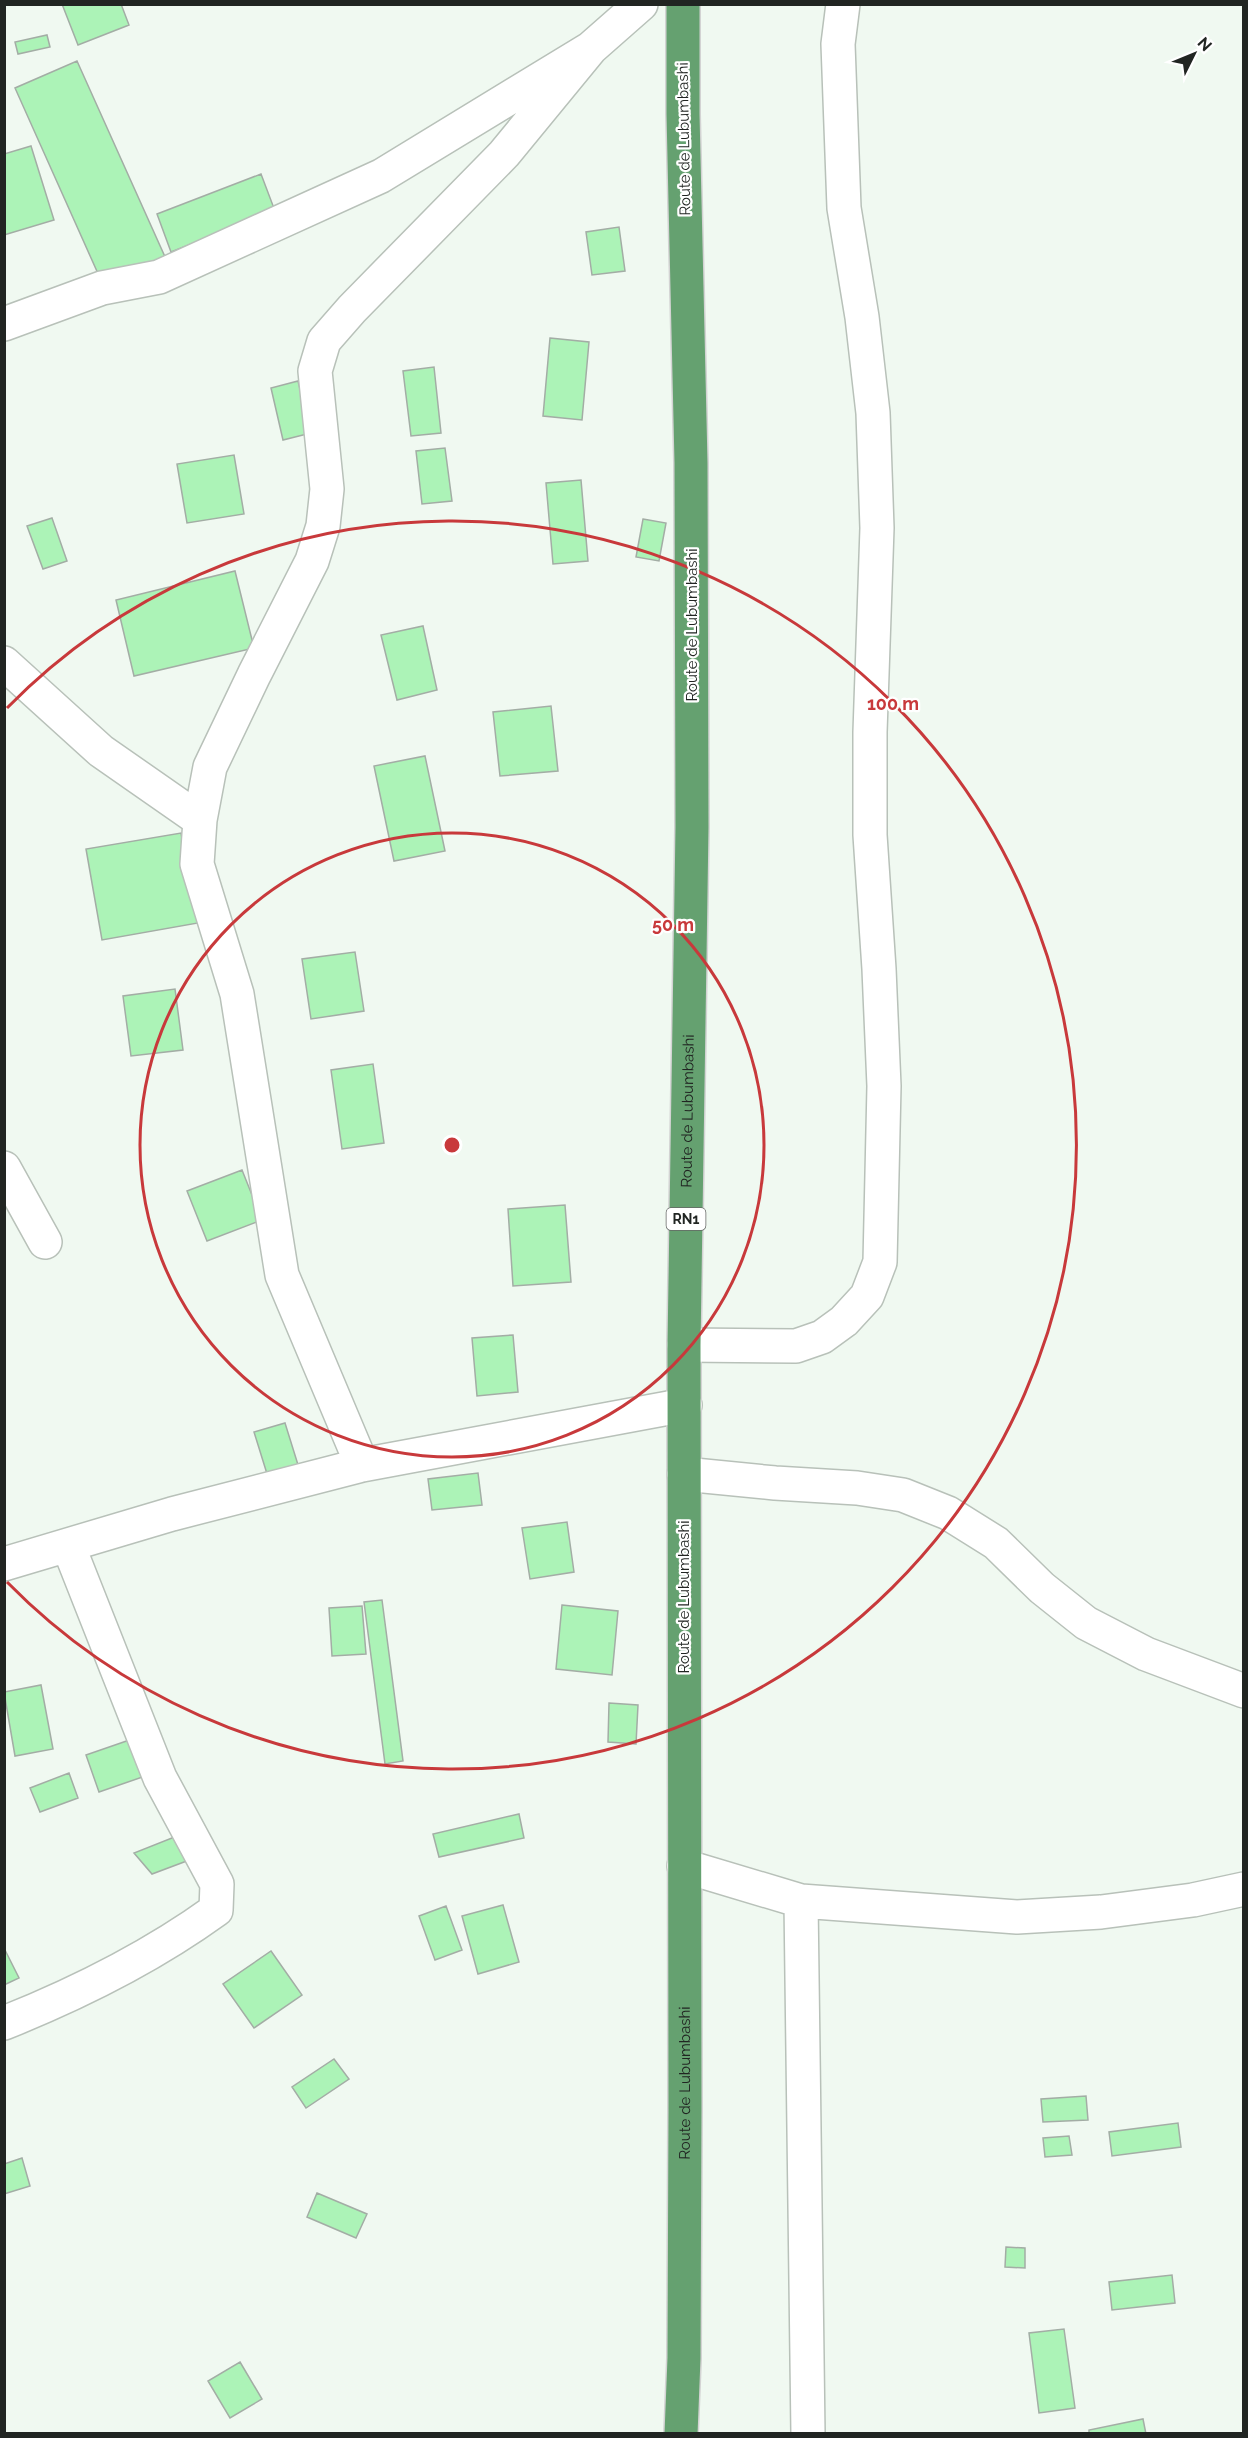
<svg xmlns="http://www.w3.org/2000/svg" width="1248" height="2438" font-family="Raleway,sans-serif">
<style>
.building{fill:#acf3b7;stroke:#a3ada5;stroke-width:1.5}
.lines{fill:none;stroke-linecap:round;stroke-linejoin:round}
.minor-casing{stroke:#b8c1b9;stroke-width:36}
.highway-casing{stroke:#d3d3d3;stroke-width:36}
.minor{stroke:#fff;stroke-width:33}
.highway{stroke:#65a170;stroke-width:33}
.ring{fill:none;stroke:#c8393b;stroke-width:3}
.labels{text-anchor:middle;stroke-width:4.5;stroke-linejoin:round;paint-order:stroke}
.shield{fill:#fff;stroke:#646664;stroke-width:1.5}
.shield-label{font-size:14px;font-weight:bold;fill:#212522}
.street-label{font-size:15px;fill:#212522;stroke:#fff}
.centre{fill:#c8393b;stroke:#fff;stroke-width:3}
.ring-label{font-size:18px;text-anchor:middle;font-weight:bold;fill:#c8393b;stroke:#fff;stroke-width:4.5;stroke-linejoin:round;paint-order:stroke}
</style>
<rect width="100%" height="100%" fill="#f0f9f1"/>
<path class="building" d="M62,4h59l8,21 -51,20z
M47,35l3,12 -32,7 -3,-12z
M77,61l89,198 -62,28 -89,-199z
M31,146l23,74 -50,15v-81z
M261,174l14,37 -104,41 -14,-38z
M619,227l6,44 -33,4 -6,-43z
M550,338l39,4 -7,78 -39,-4z
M434,367l7,66 -30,3 -8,-65z
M298,381l13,52 -28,7 -12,-52z
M445,448l7,53 -30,3 -6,-53z
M234,455l10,59 -57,9 -10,-59z
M581,480l7,81 -35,3 -7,-81z
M52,518l15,43 -24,8 -16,-43z
M643,519l23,4 -7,38 -23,-4z
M235,571l19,77 -120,28 -18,-76z
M423,626l14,64 -40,10 -16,-65z
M551,706l7,65 -58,5 -7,-64z
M425,756l20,95 -51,10 -20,-95z
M181,833l17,90 -96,17 -16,-91z
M355,952l9,59 -53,8 -9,-60z
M175,989l8,61 -52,6 -8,-60z
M373,1064l11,79 -42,6 -11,-79z
M242,1170l20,50 -55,21 -20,-50z
M565,1205l6,77 -58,4 -5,-77z
M513,1335l5,57 -41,4 -5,-58z
M285,1423l14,45 -31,9 -14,-45z
M478,1473l4,32 -50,5 -4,-31z
M567,1522l7,50 -44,7 -8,-51z
M382,1600l21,161 -18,3 -21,-162z
M562,1605l56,6 -6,64 -56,-6z
M362,1606l4,48 -34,2 -3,-48z
M41,1685l12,64 -38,7 -11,-64z
M609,1703l29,2 -2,39 -28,-2z
M141,1736l13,37 -55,19 -13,-37z
M69,1773l9,25 -38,14 -10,-24z
M519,1814l5,24 -85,19 -6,-23z
M182,1834l10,25 -40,15 -18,-21z
M503,1905l16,57 -41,12 -16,-58z
M446,1906l16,44 -27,10 -16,-44z
M4,1948l15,30 -15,7z
M271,1951l31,44 -48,33 -31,-44z
M334,2059l15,20 -43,29 -14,-21z
M1086,2096l2,24 -45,2 -2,-23z
M1178,2123l3,24 -69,9 -3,-24z
M1069,2136l3,19 -27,2 -2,-19z
M22,2158l8,28 -26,8v-30z
M317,2193l50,21 -11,24 -49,-21z
M1006,2247l19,1v20l-20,-1z
M1172,2275l3,28 -63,7 -3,-28z
M1064,2329l11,79 -36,5 -10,-80z
M240,2362l22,37 -32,19 -22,-37z
M1143,2419l3,15h-57v-4z"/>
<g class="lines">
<defs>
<path id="minor" d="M4,324l98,-36 57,-11 222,-101 210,-128 50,-44
M4,663l97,88 99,69
M4,1168l41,74
M684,1345l112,1 26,-9 22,-16 23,-25 13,-34 4,-176 -5,-117 -9,-134v-103l7,-204 -4,-115 -11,-96 -18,-109 -6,-164 5,-40
M362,1465l-80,-190 -45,-281 -40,-130 3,-44 10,-53 44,-92 58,-114 11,-35 4,-37 -12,-118 9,-30 28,-32 152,-155 87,-106
M684,1474l91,9 82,5 46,7 45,18 48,30 46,45 44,35 60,31 98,37
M4,1564l168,-50 190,-49 323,-60
M684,1866l117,35 216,16 84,-5 92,-12 51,-11
M801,1901l7,533
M4,2023c75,-30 147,-66 212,-113l1,-26 -57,-106 -92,-233"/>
<g id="highway">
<path id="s1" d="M681,2434l3,-76 1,-249 -1,-764 8,-518 -1,-364 -8,-349v-110"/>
</g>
</defs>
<use href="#minor" class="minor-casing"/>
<use href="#highway" class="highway-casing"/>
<use href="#minor" class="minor"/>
<use href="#highway" class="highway"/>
</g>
<g class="ring">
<circle cx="452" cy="1145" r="312"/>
<path d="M7 708A624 624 0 1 1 7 1582"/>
</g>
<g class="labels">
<rect class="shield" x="666.5" y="1208" width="39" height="22" rx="4.5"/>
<g class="shield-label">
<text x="686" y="1224">RN1</text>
</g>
<g class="street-label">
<text transform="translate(684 139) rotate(-91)" y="5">Route de Lubumbashi</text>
<text transform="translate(692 625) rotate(-90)" y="5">Route de Lubumbashi</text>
<text dy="5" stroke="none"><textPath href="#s1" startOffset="1323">Route de Lubumbashi</textPath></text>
<text transform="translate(684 1597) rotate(-90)" y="5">Route de Lubumbashi</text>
<text dy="5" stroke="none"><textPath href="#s1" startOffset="351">Route de Lubumbashi</textPath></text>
</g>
</g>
<circle cx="452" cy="1145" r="9" class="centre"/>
<g class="ring-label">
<text x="893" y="710">100 m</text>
<text x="673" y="931">50 m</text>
</g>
<rect width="1248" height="2438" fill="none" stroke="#212522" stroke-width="12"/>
<g transform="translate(1194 54) rotate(47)" stroke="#ffffff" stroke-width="4.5" paint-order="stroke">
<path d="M0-4.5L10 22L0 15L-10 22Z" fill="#212522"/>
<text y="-9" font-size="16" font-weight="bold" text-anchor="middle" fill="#212522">N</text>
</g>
</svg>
